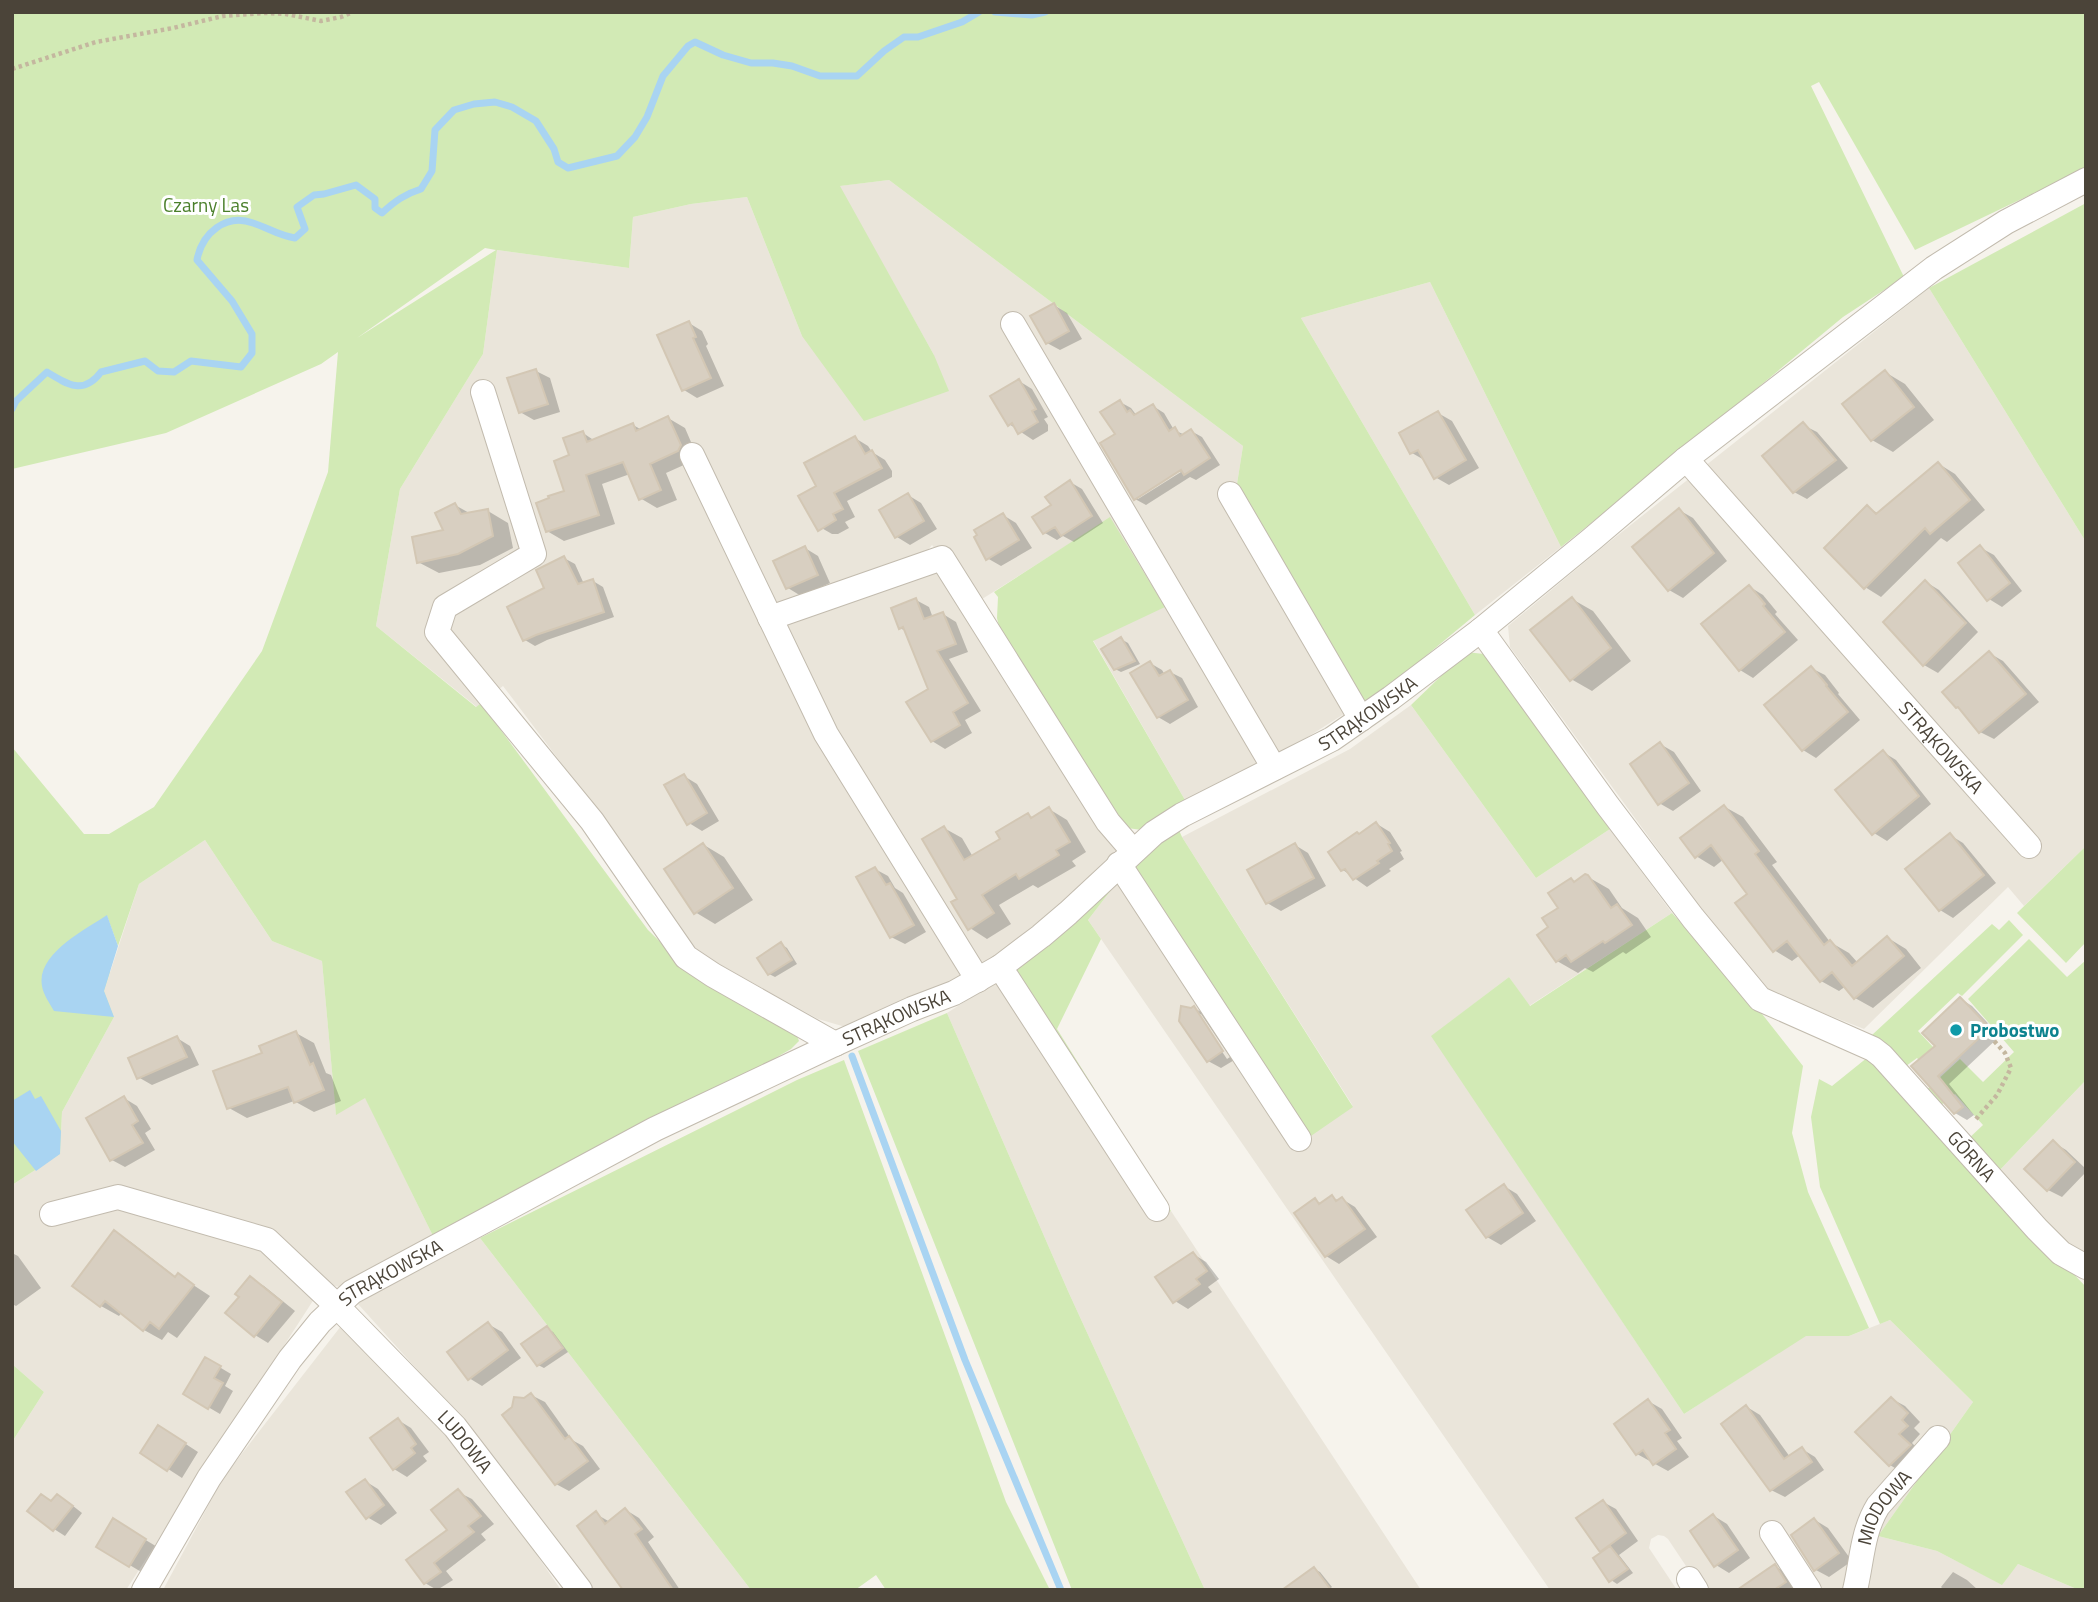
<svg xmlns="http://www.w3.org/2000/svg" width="2098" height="1602" font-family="'Titillium Web',sans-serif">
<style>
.residential{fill:#eae5da}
.green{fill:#d2eab5;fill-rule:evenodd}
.water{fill:#a9d4f2}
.shadow{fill:#0003;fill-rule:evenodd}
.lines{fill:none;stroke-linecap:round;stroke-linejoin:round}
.stream{stroke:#a9d4f2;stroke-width:7}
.building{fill:#d8cfc1;stroke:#d3c7b4;stroke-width:2}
.minor-casing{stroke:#c2bbae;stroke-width:26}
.path{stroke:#c4b79f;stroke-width:4.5;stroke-dasharray:3.5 3.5;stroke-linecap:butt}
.minor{stroke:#fff;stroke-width:24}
.culture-dot{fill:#0f9aa8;stroke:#fff;stroke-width:2.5}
.labels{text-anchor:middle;stroke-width:6;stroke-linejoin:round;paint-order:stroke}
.park-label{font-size:19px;fill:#4a7f2a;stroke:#fff}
.street-label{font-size:19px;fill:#4b4439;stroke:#fff}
.culture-label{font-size:19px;font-weight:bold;fill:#0d838f;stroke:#fff;text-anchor:start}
</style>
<rect width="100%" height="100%" fill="#f6f3ec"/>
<path class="residential" d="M889,180l354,266 -6,38 -19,8 129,220 -66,42 -96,46 -92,-160 17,-122 -131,83 -47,-56 -5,6 1,8 189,290 -63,62 -72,59 -133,58 -31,-9 -121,-67 -135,-188 -59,-78 -26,21 -101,-81 24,-137 83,-135 14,-104 132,18 4,-51 58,-13 56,-7 55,139 132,19 -95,-169z
M1430,282l131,265 -86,68 -174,-297z
M1929,288l157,254v304l-62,60 -16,-19 -144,142 -99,-39 -41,-50 -214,-293 -2,-21 95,-79z
M1411,705l125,173 74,-49 62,84 -143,93 -20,-29 -77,59 252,378 122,-79 43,1 41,-16 83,82 -95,134 59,15 64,33 17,-20 61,26h-377l-34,-51 -4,-3 -6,-1 -7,4 -2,9 28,42h-127l-462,-670 30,-39 235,225 -171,-269 168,-88z
M205,840l67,101 50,20 14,153 29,-17 69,141 -90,50 -42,-10 14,18 -190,294h-114v-148l32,-50 -32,-28v-179l48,-31 2,-42 52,-95 -10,-26 35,-107z
M999,980l155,240 17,-9 250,379h-216l-137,-299 -121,-278z
M2086,1080v196l-90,-102z
M480,1238l271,352h-160l-139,-182 -103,-114z
M348,1317l148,179 65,94h-398l60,-112z"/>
<path class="green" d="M12,12h2074v156l-171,82 -96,-168 -8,4 93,191 -61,40 -174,144 -108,86 -131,-265 -129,36 174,297 -106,88 -10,-3 -122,-216 6,-38 -354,-266 -49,6 94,169 15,36 -85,30 -62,-85 -55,-139 -56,7 -58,13 -4,51 -132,-18 -14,104 -83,135 -24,137 100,81 7,-5 6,12 159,216 43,42 104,59 4,10 -8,8 -44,25 -313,164 -69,-140 -29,17 -14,-154 -50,-20 -67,-101 -66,44 -21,62 -11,-30 3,56 -6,19 10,26 -52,95 -2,42 -48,31v-438l72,87h25l45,-27 108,-156 66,-179 10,-120 -17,12 -155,69 -154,36zM485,248l11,2 -139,88z
M2086,203v339l-157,-254z
M1110,517l55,90 -72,34 92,159 -43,30 -15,-2 -126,-193 -4,-17 1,-21 -4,-5z
M1466,652l18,2 126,175 -74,49 -125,-173z
M1178,828l4,9 171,270 -45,31 -174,-270 7,-12z
M2086,846v96l-20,21 -49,-50z
M1118,881l-30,39 13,19 -44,90 114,182 -5,3 -153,-236 1,-12z
M1672,913l83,92 48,61 -11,67 16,59 61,136 -20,8h-43l-122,78 -253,-378 78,-59 21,29z
M2009,920l14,15 -61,61 -4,-3 -40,38 30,32 -14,14 -17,-19 -15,11 -30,-34 120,-111 7,6z
M2029,939l38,38 19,-17v120l-90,94 -30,-33 17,-16 -28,-31 -18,14 -14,-15 37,-34 23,23 31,-30 -46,-53z
M947,1013l121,278 137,299h-133l-214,-539z
M1868,1057l218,230v303h-7l-61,-26 -16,21 -65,-34 -59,-15 95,-134 -83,-82 -10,4 -60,-137 -9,-70 8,-38 13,7z
M844,1060l162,442 44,88h-164l-10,-15 -21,15h-104l-271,-352 317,-158z
M12,1364l32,28 -32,50z"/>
<path class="water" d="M107,915l11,31 -14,45 10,26 -60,-6c-4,-7 -11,-17 -12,-25 -6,-32 43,-56 65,-71z
M30,1090l5,9 6,-3 20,35 -1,23 -24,17 -24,-30v-40z"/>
<path class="shadow" d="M1054,305l13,8 15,26 -22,11 -13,-7z
M689,323l13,8 6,13 -2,2 18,40 -27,12 -13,-8z
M536,371l14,7 10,34 -26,8 -14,-8z
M1885,372l20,12 29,36 -41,32 -21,-12z
M1019,381l13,8 16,28 -4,2 4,6v6l-15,9 -24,-16z
M1120,402l11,6 6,8 16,-10 11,7 10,17 11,5 6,-4 11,6 18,28 -24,15 -6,-3 -44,28 -11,-6 -18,-64zM1187,464l2,3 -51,32v-4z
M1438,413l14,8 27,47 -30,17 -14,-8 -9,-16 -14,-8z
M668,418l17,10 12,28 -2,4 -29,13 11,27 -20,8 -17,-10 -10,-24 -28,10 13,40 -51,17 -17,-10 20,-39 5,-36 11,-23 12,8 38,-16 9,5z
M1803,425l14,7 31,36 -41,31 -13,-7z
M855,438l13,8 4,6 13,8 7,11v6l-45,24 8,16 -10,5 4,6 -11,6h-6l-14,-8 1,-39z
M1939,464l16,10 30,36 -38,32 -6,-4 -60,59 -16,-10 2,-80 12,7z
M1070,482l12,7 21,34 -29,19 -11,-6 -6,4 -12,-7 8,-27z
M908,495l13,8 16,26 -27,16 -13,-8z
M455,505l16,9 17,-3 20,12 5,25 -33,17 -41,8 -21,-11 28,-30z
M1679,510l14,8 34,43 -44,37 -14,-8 -35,-43z
M1003,515l13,8 16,25 -31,18 -14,-8z
M805,548l13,8 12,27 -29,13 -13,-8z
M1981,548l13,7 28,36 -20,16 -13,-8z
M564,558l11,6 9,20 9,-3 10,6 11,30 -67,23 -12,6 -10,-6 21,-51z
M1926,582l13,8 39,42 -40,41 -14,-8 -16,-17z
M1750,587l13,8 14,17 -2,2 23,26 -45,38 -13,-8z
M1572,599l21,12 38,50 -39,30 -21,-12z
M916,600l13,7 4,11 10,-4 13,8 12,30 -19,7 32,52 -16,9 7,13 -27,16 -13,-8 -2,-51 -23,-58 -7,-4z
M1121,639l7,4 12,21 -19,8 -6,-3z
M1989,653l14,8 36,41 -45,37 -14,-7 -17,-22 -6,-3z
M1150,663l12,7 3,5 5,-3 12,6 16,29 -28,17 -12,-7z
M1811,668l14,7 14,18 -1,1 22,26 -44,38 -13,-8z
M1660,744l14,8 27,39 -28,20 -14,-8z
M1883,752l13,8 35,44 -44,37 -13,-8z
M684,776l13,8 22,37 -17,10 -13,-8z
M1725,807l18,10 34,45 -5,3 58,77 19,11 9,10 30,-25 18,11 15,19 -48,40 -18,-10 -9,-12 -7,5 -18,-10 -21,-26 -8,6 -18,-11 -24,-56 -26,-35 -10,8 -18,-11z
M1049,809l18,11 19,32 -14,9 4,5 -38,22 -5,-3 -34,20 12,19 -24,15 -17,-11 -10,-29 -16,-71 18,10 11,19 29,-18 26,-24 6,3z
M1377,824l13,8 12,19 -2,1 4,7 -15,10 2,2 -24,16 -24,-17 17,-35z
M1950,835l13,8 33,40 -43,35 -13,-8z
M704,845l20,12 29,43 -38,24 -20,-12z
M1295,845l13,8 18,33 -45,25 -14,-8z
M875,869l13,7 7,12 8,5 23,39 -21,12 -14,-7z
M1588,877l21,12 13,19 16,10 13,19 -25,17 -3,-2 -30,20 -8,-4 -7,5 -21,-12 -6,-33 20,-48 5,2z
M781,944l6,4 10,16 -22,13 -6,-3z
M1961,999l11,7 28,30 -51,48 25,31 -7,5 -12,-7 -42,-47 24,-20z
M1194,1008l14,8 28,43 -15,9 -13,-7zM1197,1014h4l29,43 -3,2z
M296,1033l18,10 12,30 5,2 10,26 -27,11 -20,-11 -47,17 -18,-10 35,-54z
M177,1038l13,8 9,19 -47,20 -14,-8z
M124,1098l13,8 14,23 -6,4 10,17 -30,17 -13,-7z
M2053,1142l13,8 20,19v3l-24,25 -14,-7z
M1504,1186l13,8 19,27 -35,24 -14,-8z
M1332,1197l7,4 3,-2 13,8 22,30 -38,27 -13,-8 -11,-56 7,4z
M114,1232l17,10 46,36 1,-3 32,21 -33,42 -9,-6 -6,8 -18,-10 -22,-18 -3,4 -18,-10 -27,-20z
M12,1253l6,3 23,32 -25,18 -4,-2z
M1193,1254l13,8 13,17 -11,8 4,5 -24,17 -13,-8z
M250,1278l14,8 31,25 -27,32 -13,-8 -14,-38z
M488,1324l14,8 19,26 -39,28 -13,-8z
M547,1328l6,4 15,20 -24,16 -6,-3z
M206,1359l25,15 -6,12 8,5 -13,23 -34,-20z
M531,1395l14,7 27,38 11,6 17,23 -31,22 -13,-7 -32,-84z
M1892,1399l13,7 15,16 -6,6 6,6 -8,9 11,11 -20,19 -13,-8z
M1648,1401l14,8 20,29 -5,3 12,16 -21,14 -31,-17z
M1747,1407l13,8 30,42 12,-8 13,8 9,13 -39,27 -14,-7z
M398,1420l13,8 18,24 -6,4 4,5 -20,16 -13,-8z
M172,1435l26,17 -16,26 -40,-26z
M365,1481l13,8 19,24 -16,12 -14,-8z
M458,1492l14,7 22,25 -13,10 5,6 -40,31 7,9 -16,10 -12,-7 -17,-23 42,-30z
M52,1502h16l14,11 -17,23 -11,-7z
M1603,1502l13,7 22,32 -19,14 14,18 -16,11 -6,-4 -7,-28 -3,-2z
M626,1510l13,8 15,19 -6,5 32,48h-56l-28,-76 14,8z
M1714,1516l13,8 23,34 -21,15 -13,-8z
M1815,1520l13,8 24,33 -23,16 -13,-7z
M114,1521l45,27 -16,25 -45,-27z
M1775,1566l13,8 10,16h-50z
M1314,1569l6,3 12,15 -4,3z
M1953,1572l14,8 11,10h-34l-3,-3z"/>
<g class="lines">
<path class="stream" d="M995,12l37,3 13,-3
M12,409l4,-8 31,-29c21,13 37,23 54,0l44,-11 13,10 16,1 17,-11 50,6 11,-14v-19l-20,-33 -35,-41c5,-27 29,-47 56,-37 16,5 24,12 42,15l10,-9 -8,-22 17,-12 10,-1 32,-9 19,14v9l7,5c13,-12 23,-19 39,-24l11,-18 3,-41 19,-20 20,-6 21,-2 17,5 24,14 18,28 4,13 10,6 49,-12 18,-19 12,-20 16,-41 25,-30 7,-4 28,13 28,8h22l19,3 28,10h37l27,-25 20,-14h14l44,-15 17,-10
M852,1056l113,304 96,230"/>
</g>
<path class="building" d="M1054,303l15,28 -23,13 -16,-28z
M689,321l7,16 -3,1 18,40 -29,13 -25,-56z
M536,369l12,35 -29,9 -12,-35z
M1885,370l29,37 -43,34 -29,-37z
M1019,379l17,30 -4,2 6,11 -20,12 -6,-11 -4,3 -18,-30z
M1120,400l7,12 3,-2 4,5 19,-11 16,27 6,-4 5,9 11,-7 19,29 -26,17 -3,-5 -47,30 -34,-57 15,-9 -15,-22z
M1438,411l28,49 -32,19 -16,-29 -8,4 -11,-21z
M668,416l13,29 -3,6 -28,13 11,26 -22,10 -16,-38 -37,13 13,40 -53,17 -10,-29 13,-5 -1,-2 16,-5 -10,-30 15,-6 -6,-17 20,-7 4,11 46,-19 3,8z
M1803,422l33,38 -43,33 -31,-37z
M855,436l10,18 7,-4 10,18 -48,25 9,16 -10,5 3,6 -18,11 -20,-35 18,-10 -12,-23z
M1938,462l32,38 -40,34 -5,-6 -61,61 -40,-41 43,-43 9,9z
M1070,480l22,36 -31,20 -6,-9 -12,7 -11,-17 19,-12 -6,-8z
M908,493l16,28 -29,17 -16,-28z
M455,503l6,11 27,-5 5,27 -35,18 -41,9 -5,-26 31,-7 -8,-17z
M1679,508l35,45 -46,38 -36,-44z
M1003,513l16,27 -33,20 -12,-23 3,-2 -3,-5z
M1980,545l30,38 -23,18 -29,-38z
M805,546l13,29 -32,14 -13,-28z
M564,556l14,28 15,-5 11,33 -68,23 -13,6 -16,-34 37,-19 -8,-18z
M1925,580l41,43 -43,43 -40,-44z
M1749,585l16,19 -2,2 22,26 -46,39 -38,-47z
M1572,597l39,51 -41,33 -40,-51z
M916,598l8,21 19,-7 13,32 -19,7 31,52 -15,9 7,13 -29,17 -25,-40 22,-13 -25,-62 -4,2 -8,-21z
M1121,637l14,24 -21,9 -13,-21z
M1989,651l37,43 -47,39 -21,-26 -2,1 -14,-16z
M1150,661l9,15 11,-6 18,30 -31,18 -27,-45z
M1811,666l16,19 -1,1 22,26 -46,39 -38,-46z
M1660,742l29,41 -31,22 -28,-41z
M1883,750l36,46 -47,39 -37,-45z
M684,774l23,39 -20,12 -23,-40z
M1724,805l35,46 -4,3 69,91 6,-5 22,26 35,-30 17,20 -50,43 -22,-27 -12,10 -33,-41 -14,11 -38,-49 12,-9 -36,-49 -16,13 -15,-20z
M1049,807l21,35 -14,8 3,5 -40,24 -3,-5 -34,21 12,18 -26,17 -17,-28 6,-3 -35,-60 22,-13 20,34 36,-21 -4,-7 32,-19 3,5z
M1376,822l14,21 -2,1 4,7 -15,10 2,2 -26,17 -8,-11 -4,2 -13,-19 29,-20 2,2z
M1950,833l34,42 -45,36 -34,-42z
M703,843l30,45 -39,26 -30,-45z
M1295,843l19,35 -48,26 -19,-34z
M875,867l11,18 4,-2 24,42 -24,13 -34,-61z
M1585,874l3,1 23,33 6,-4 15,21 -27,18 -2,-2 -32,21 -5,-7 -10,7 -19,-27 11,-8 -6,-9 16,-10 -10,-15 23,-15 3,4z
M781,942l11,18 -24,15 -11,-17z
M1960,997l30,31 -52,48 25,31 -9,7 -43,-48 24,-20 -13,-13z
M1181,1006l10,2 3,-2 29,45 -16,11 -28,-41z
M296,1031l14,34 3,-2 11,27 -30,13 -6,-16 -61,22 -14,-38 49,-18 -3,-7z
M177,1036l10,21 -50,22 -9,-21z
M124,1096l14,25 -6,4 11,18 -33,18 -24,-43z
M2053,1140l22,22 -28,29 -23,-22z
M1504,1184l19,29 -37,25 -20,-28z
M1332,1195l4,6 6,-4 23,32 -40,28 -31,-44 21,-15 4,6z
M114,1230l61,47 3,-4 16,12 -35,44 -9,-7 -7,9 -38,-30 -5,6 -28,-21z
M1193,1252l14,19 -11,8 4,5 -27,19 -18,-26z
M250,1276l32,26 -28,35 -29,-24 14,-16 -4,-3z
M488,1322l20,28 -40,30 -21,-28z
M547,1326l16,22 -26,18 -16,-22z
M205,1357l16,9 -7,12 9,5 -15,26 -25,-15z
M531,1393l34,46 4,-3 19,25 -33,24 -53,-70 10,-8 2,-10 10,1z
M1891,1397l17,16 -6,7 6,6 -9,8 12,11 -22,21 -34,-34z
M1648,1399l22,31 -5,3 11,16 -23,16 -10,-15 -7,5 -22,-31z
M1746,1405l38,54 18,-12 10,15 -42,29 -49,-67z
M398,1418l18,26 -5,4 4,5 -22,17 -23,-32z
M158,1425l28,18 -19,28 -27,-18z
M365,1479l19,26 -18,14 -20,-27z
M458,1489l23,27 -13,10 6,6 -40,31 7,9 -17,12 -18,-24 41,-30 -16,-20z
M41,1494l10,7 6,-7 16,12 -20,25 -26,-20z
M1603,1500l23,33 -26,19 -24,-34z
M625,1508l17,21 -7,5 38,56h-50l-46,-64 19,-15 9,13z
M1713,1514l25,36 -24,17 -24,-36z
M113,1518l33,21 -17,28 -33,-20z
M1814,1518l25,35 -25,18 -23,-36z
M1610,1546l18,23 -19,13 -16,-24z
M1775,1564l11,18 -12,8h-37z
M1314,1567l17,23h-49z"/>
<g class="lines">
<defs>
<g id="minor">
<path d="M1013,324l261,444"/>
<path d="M483,392l51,162 -89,53 -8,25 155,189 94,136 27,18 122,69"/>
<path d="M692,455l134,279 152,246"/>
<path id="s1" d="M1686,459l343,387"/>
<path d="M1230,494l131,225"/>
<path d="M770,618l172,-60 166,264 25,29"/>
<path id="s2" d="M1481,630l127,176 85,112 67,81 113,50 9,7 155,173 24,24 25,14"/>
<path d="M1119,864l180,275"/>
<path d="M1000,967l157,242"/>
<path id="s3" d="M52,1214l66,-17 149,43 69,65 119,122 125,163"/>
<path d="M1772,1533l37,57"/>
<path d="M1689,1579l7,11"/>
<path id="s4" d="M144,1590l65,-112 81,-119 30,-37 32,-30 303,-163 180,-85 77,-35 42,-16 46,-26 41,-31 27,-23 86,-80 28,-18 150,-76 59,-41 90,-68 111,-91 94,-80 248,-191 72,-46 80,-42"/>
<path id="s5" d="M1855,1590c7,-29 7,-58 23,-84l60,-68"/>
</g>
</defs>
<use href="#minor" class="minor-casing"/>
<path class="path" d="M12,69l84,-27 77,-14 50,-12 42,-3 21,1 35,7 20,-4 12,-5
M1976,1119l21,-24 14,-27 -6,-15 -19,-21"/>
<use href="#minor" class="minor"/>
</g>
<circle class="culture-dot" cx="1956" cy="1030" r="7"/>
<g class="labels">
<g class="park-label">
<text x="206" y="212">Czarny Las</text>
</g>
<g class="street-label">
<text dy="7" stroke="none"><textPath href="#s4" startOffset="1540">STRĄKOWSKA</textPath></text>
<text dy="7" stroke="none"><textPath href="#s1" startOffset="385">STRĄKOWSKA</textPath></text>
<text dy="7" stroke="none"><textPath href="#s4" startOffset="975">STRĄKOWSKA</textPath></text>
<text dy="7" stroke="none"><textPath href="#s2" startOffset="732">GÓRNA</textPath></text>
<text dy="7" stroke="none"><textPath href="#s4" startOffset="408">STRĄKOWSKA</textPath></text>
<text dy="7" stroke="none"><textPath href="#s3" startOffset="506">LUDOWA</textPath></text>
<text dy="7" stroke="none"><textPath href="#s5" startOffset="89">MIODOWA</textPath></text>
</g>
<g class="culture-label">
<text x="1970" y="1037">Probostwo</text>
</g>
</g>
<rect width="2098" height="1602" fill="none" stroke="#4b4439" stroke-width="28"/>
</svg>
